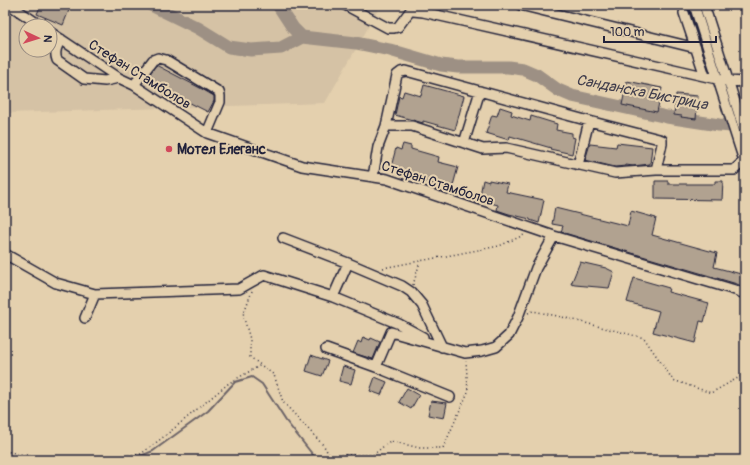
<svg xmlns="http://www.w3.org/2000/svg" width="750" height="465" font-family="Pangolin,sans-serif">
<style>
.built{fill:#d5c2a5;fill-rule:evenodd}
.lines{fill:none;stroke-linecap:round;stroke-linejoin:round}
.stream{stroke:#6c6467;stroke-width:2}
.river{stroke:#9d9084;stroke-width:13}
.building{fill:#b1a290;stroke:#22223b}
.minor-casing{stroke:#22223b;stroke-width:12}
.path{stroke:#22223b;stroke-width:1.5;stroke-dasharray:1 3;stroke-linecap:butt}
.minor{stroke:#e4d0ae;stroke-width:9}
.poi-dot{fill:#d1495b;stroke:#e4d0ae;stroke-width:1.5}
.labels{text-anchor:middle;stroke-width:4;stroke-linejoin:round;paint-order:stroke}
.street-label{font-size:14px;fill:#22223b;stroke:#e4d0ae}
.poi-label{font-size:14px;font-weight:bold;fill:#22223b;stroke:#e4d0ae;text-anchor:start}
.water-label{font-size:15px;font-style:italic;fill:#413e4d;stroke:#e4d0ae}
</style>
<rect width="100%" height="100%" fill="#e4d0ae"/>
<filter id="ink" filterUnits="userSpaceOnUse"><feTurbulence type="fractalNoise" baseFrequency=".025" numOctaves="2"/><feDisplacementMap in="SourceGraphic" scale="8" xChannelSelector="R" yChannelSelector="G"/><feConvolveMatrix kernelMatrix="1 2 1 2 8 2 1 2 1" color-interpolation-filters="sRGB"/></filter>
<g filter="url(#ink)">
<path class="built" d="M5,5h376l-56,98 -318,10 -2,-3zM26,26h24v24h-24z"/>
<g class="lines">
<path class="stream" d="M131,460l22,-9 55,-40 27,-29 17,-5 10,7 24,37 31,39"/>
<path class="river" d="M151,5l47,23 31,19 22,3 30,-2 21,-11 54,6 34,7 51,15 17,2h50l15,2 14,6 21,15 14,6 95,21 52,8 26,2
M278,5l15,23 9,9"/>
</g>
<path class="building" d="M41,5h30l-8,20 -26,-11z
M728,5h17v2l-1,4 -16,-5z
M156,65l46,24 12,7v5l-6,11 -61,-31 4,-9z
M627,81l35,7 -5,24 -35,-7z
M424,85l40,11 -9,34 -32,-9v2l-28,-8 4,-19 3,1 2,-6 17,5z
M676,94l22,2 -2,23 -15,-2 1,-1 -8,-1z
M500,107l12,4 -1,4 19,6 1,-5 26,8 -1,6 16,3v4l3,1 -3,16 -22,-5 1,-1 -41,-12 -1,4 -23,-7 6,-18 5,1z
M617,143l35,4 -2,17 -17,2 -7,-1v1l-11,1 -30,-7 5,-16 26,3z
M403,144l8,2v3l28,8 -1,5 20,5 -6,22 -40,-11 1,-5 -22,-6 5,-19 5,2z
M483,180l6,2v-2l19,4 -2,8 38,8 -5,23 -9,-3v-1l-21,-5 -12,-4 1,-5 -19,-5z
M655,181h13v3h47v-3h8l-1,19 -67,-1z
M555,208l73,18 3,-15 25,7 -4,17 65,18 -3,14 31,8v13l-8,-4 -176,-52 2,-6 -11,-2z
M580,262l26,6 8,4 -5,16 -34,-3 -4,-1z
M634,278l35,10 -1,4 41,11 -5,19 -4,-1 -5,22 -42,-11 6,-21 -32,-9z
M363,337l7,3 1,-2 9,4 -7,17 -20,-6 5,-12 3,2z
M311,355l17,6 -6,15 -16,-5z
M343,366l12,4 -4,14 -12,-3z
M375,377l12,5 -6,13 -11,-4z
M407,388l12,7 -8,14 -12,-7z
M431,401l16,2 -3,15 -16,-3z"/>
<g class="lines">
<defs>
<path id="minor" d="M10,5l31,21
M345,5l43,23h6l4,-1 12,-16h3l10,1 1,-7
M520,5l176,43
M694,5l51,159
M704,5l41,128
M423,12l294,67 11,2 17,1
M684,13l21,63
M50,32l69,46 15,7 73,48 95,33 85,13 167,57 181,54 10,4
M61,39c-4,7 -7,13 -4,21l27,19 21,2 14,-3
M134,85l19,-25 5,-2 8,2 53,32 1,4v6l-13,31
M386,126l2,-9 9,-42 4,-3 5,-1 183,50 70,18 3,1v4l-6,26
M464,143l16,-52
M578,165l11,-44
M373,177l5,-30 8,-21h26l71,23 23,-1 109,25 41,-3h78l11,-10
M283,238l65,25 54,23 9,6 11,13 20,42
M5,254l51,29 39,11
M333,297l66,27 24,13
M85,318l10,-24 144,-5 25,-14 69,22 15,-34
M326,349l50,18
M450,397l-74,-30 15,-35 74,21 17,-2 14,-4 13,-12 9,-18 18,-49 18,-32"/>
</defs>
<use href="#minor" class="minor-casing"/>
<path class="path" d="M383,268l116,-22 25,-11
M413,285l7,-23
M252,291l-9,24 7,24v18l24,18 9,27 41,44 8,14
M528,313l5,-2 29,6 82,21 29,42 38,13 34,-19
M5,451l34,7 56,1 46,-5 25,-19 63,-52 32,-18
M329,455h44l17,-14 30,7h23l25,-56 -2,-31"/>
<use href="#minor" class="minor"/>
</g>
</g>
<circle class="poi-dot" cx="169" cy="149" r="4"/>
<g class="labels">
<g class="street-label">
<text transform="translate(140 74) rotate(32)" y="5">Стефан Стамболов</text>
<text transform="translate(438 183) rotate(18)" y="5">Стефан Стамболов</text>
</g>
<g class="poi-label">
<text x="177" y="154">Мотел Елеганс</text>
</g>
<g class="water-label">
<text transform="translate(642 92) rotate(11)" y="5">Санданска Бистрица</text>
</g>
</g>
<rect width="750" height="465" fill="none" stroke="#e4d0ae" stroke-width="20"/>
<rect x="10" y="10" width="730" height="445" fill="none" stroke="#22223b" stroke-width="1.5" filter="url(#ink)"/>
<g transform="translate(38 38) rotate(94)"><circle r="19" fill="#e4d0ae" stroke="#968a80"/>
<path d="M0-3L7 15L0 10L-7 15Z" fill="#d1495b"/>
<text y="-6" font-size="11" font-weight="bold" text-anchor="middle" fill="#22223b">N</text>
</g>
<path d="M604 36v6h112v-6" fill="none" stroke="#22223b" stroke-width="2"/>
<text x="610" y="36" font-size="12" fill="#22223b" stroke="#e4d0ae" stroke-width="3" paint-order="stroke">100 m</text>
</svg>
